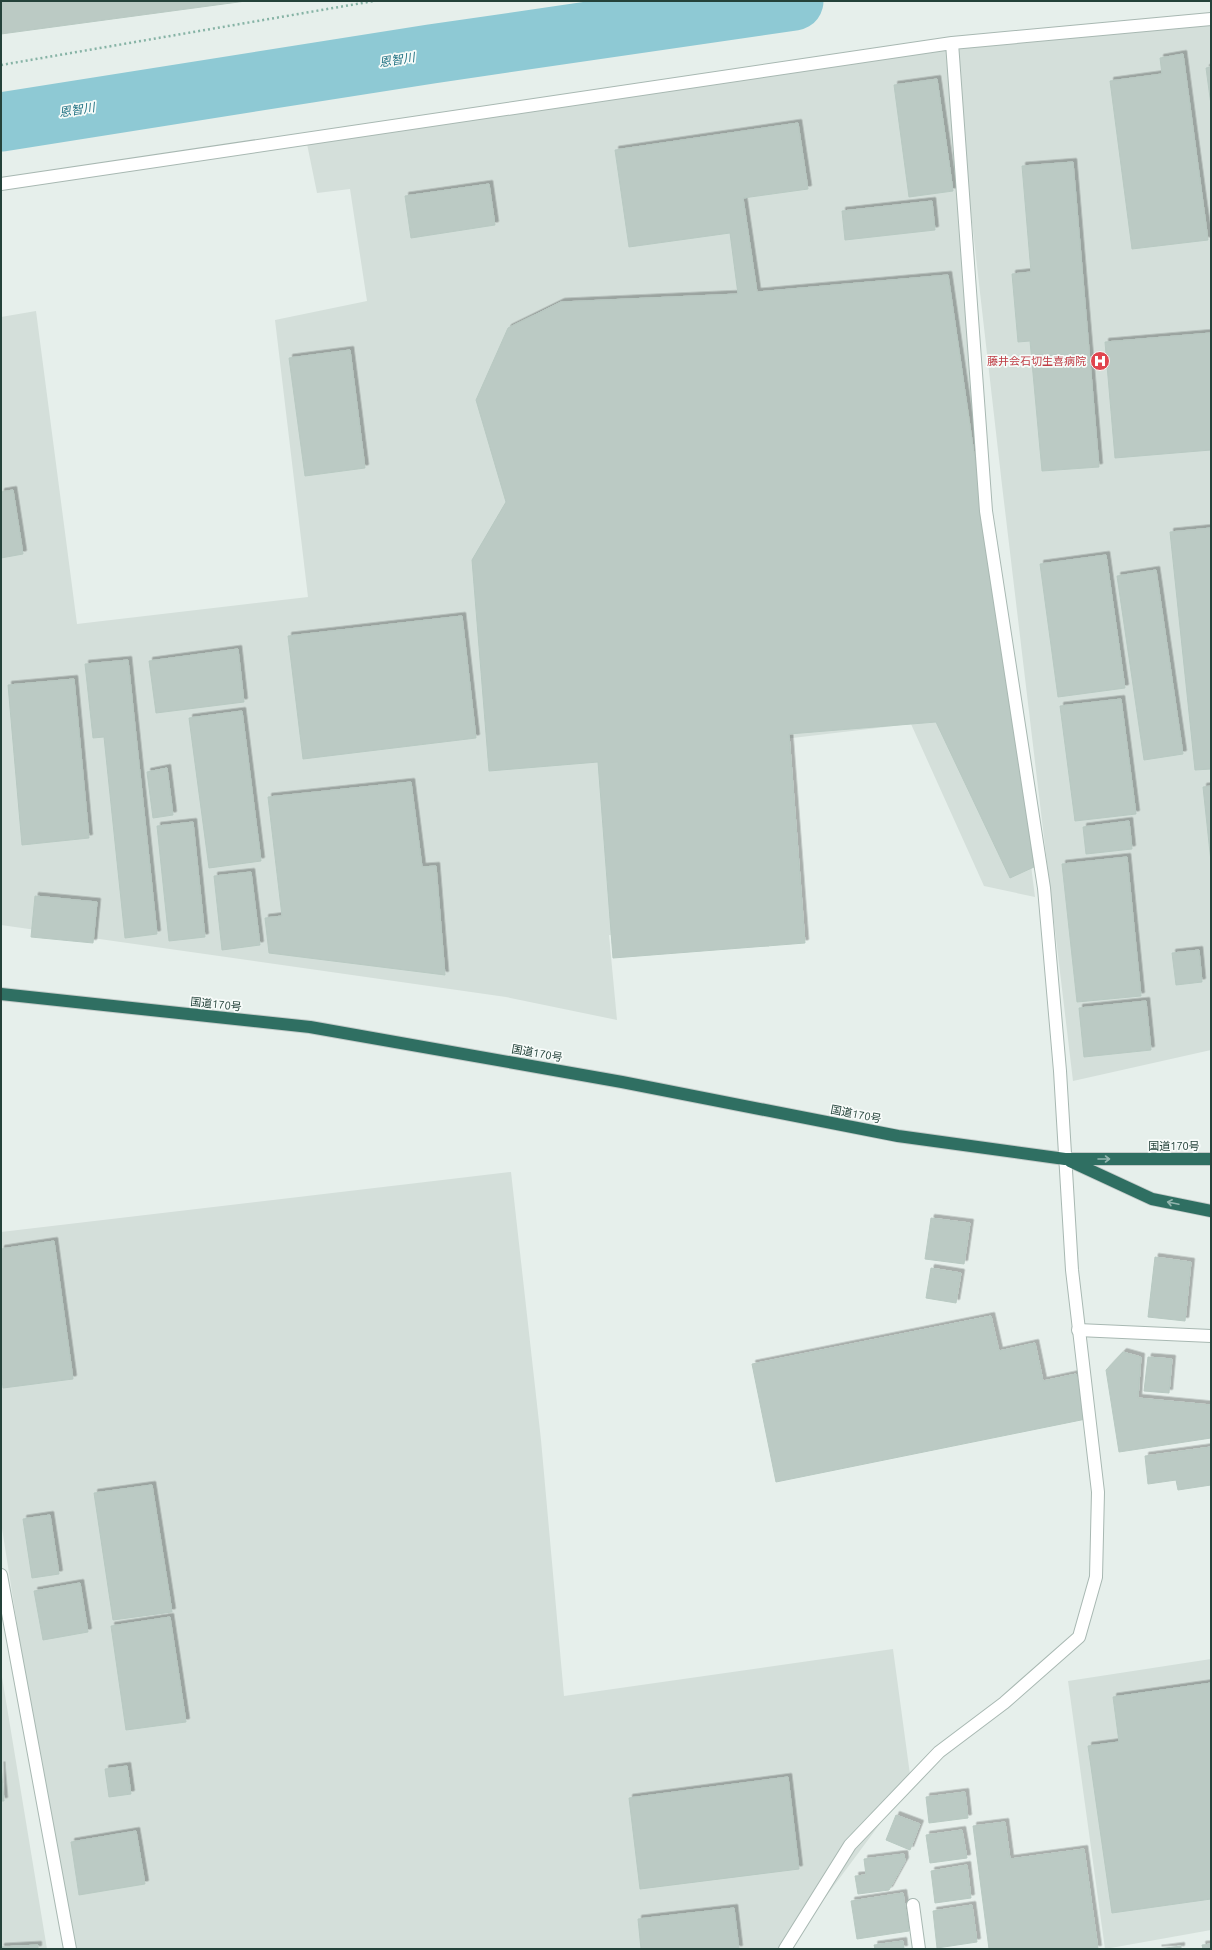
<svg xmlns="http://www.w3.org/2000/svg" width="1212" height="1950" font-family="Ubuntu,'Noto Sans JP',sans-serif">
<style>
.built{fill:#d4dfda}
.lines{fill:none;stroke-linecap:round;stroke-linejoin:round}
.river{stroke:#8ec9d4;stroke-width:59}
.building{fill:#bbcac4;stroke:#b8c9c2;filter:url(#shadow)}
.lane-casing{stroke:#a8b8b2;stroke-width:14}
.street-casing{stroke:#a8b8b2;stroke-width:14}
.highway-casing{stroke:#c2cac8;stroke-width:14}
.path{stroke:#86b3a5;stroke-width:2.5;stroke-dasharray:2 3;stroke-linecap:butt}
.lane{stroke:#fff;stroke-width:12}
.street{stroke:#fff;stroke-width:12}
.highway{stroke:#2f6f62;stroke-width:12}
.oneway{stroke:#93b5ae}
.labels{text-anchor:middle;stroke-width:3.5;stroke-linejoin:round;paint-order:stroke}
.health-label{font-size:11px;fill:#be3a42;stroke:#f7fbf9;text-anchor:end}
.street-label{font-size:11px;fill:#24423a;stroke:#f7fbf9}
.water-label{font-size:12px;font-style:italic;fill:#1c6f80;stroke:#f7fbf9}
</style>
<defs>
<filter id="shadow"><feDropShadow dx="3.5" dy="-3.5" stdDeviation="0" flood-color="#0004"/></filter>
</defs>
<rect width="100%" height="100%" fill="#e6efeb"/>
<path class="built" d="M1211,19v1031l-138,31 -71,-596 -49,-429 33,455 49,386 -51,-11 -73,-162 -144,17 2,206 -160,-12 8,85 -111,-23 -505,-72v-608l35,-6 41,313 231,-27 -33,-277 92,-19 -17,-112 -33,4 -11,-54 646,-96z
M511,1172l30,268 23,256 329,-47 18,133 -124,167h-719l-67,-427v-290z
M1211,1659v271l-106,19 -37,-268z
M1,1671l46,278h-46z"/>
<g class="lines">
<path class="river" d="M1,122l430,-68 363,-53"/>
</g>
<path class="building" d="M1,1h245l-245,33z
M1183,54l25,186 -76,9 -22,-168 52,-7 -2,-16z
M1211,67v38l-5,-37z
M937,79l16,112 -44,6 -15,-112z
M798,123l10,66 -65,9 14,94 191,-17 86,592 -24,11 -74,-156 -147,12 16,209 -192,15 -15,-196 -109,9 -17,-211 34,-58 -30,-102 32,-72 53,-26 177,-8 -8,-61 -101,14 -14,-97z
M1073,162l26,305 -57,4 -12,-130 -12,1 -6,-68 19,-2 -9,-106z
M489,184l6,41 -84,13 -6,-42z
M932,201l3,29 -90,10 -3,-29z
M1211,333v117l-96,8 -10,-116z
M350,350l15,118 -60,8 -16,-118z
M13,490l10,64 -22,4v-66z
M1211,528v241l-16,1 -25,-238z
M1106,555l19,133 -67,9 -18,-133z
M1156,570l27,184 -39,6 -27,-184z
M462,616l14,122 -173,21 -15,-123z
M238,649l6,53 -88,11 -7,-52z
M128,660l29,274 -32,4 -21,-201 -11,1 -8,-74z
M74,679l15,159 -67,7 -14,-160z
M1121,699l15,115 -61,7 -15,-115z
M242,711l19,150 -52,7 -20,-150z
M167,768l6,47 -20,3 -6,-46z
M411,782l11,85 14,-1 9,109 -176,-22 -4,-35 17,-2 -14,-119z
M1211,786v76l-8,-75z
M1129,821l3,28 -46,5 -3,-27z
M193,822l12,115 -36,4 -12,-115z
M1127,857l14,139 -64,6 -15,-138z
M251,872l9,73 -38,5 -8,-74z
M35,896l62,6 -4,41 -62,-6z
M1199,950l3,32 -26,3 -4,-32z
M1146,1001l5,49 -67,7 -5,-49z
M931,1218l39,5 -6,41 -39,-5z
M54,1241l19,138 -70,9 -2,-17v-122z
M1155,1257l36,5 -6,59 -37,-4z
M931,1268l30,5 -5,30 -30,-5z
M991,1316l8,35 36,-8 8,38 33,-7 10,45 -310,63 -24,-118z
M1123,1352l18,5 -3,41 73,7v33l-92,14 -13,-82z
M1148,1357l24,2 -3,34 -25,-2z
M1211,1447v38l-33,5 -2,-10 -28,4 -3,-28z
M152,1485l20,127 -59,8 -19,-127z
M50,1515l9,59 -27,4 -9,-59z
M80,1583l8,49 -45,8 -9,-49z
M170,1617l16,105 -60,8 -15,-104z
M1211,1683v216l-99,14 -24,-167 31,-4 -6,-45z
M1,1765l3,36h-3z
M127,1766l4,28 -22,3 -4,-28z
M788,1777l11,92 -159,20 -11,-91z
M965,1792l3,26 -39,5 -3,-26z
M896,1815l24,9 -10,26 -24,-10z
M1005,1822l5,37 74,-10 14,100h-109l-16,-123z
M962,1830l5,28 -37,5 -4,-28z
M136,1831l9,53 -66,11 -8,-53z
M904,1854l1,7 -16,29 -31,4 -3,-18 11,-1 -2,-16z
M967,1865l4,33 -36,5 -4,-32z
M903,1893l6,38 -52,8 -6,-38z
M972,1905l5,37 -40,6 -4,-37z
M734,1908l5,41h-98l-3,-30z
M903,1941l1,8h-29l-1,-4z
M1211,1944v5h-8l-1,-4z
M38,1945v4h-37v-2z
M1181,1946v3h-23z"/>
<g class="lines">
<defs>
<path id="lane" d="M1078,1330l133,6
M913,1905l6,44"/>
<path id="street" d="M1,184l951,-141 259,-24
M1,1575l69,374
M785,1949l65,-104 89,-93 65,-49 75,-66 17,-60 2,-85 -26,-222 -12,-199 -16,-183 -58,-377 -34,-468"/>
<path id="highway" d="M1,994l309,33 312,55 276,54 167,23h146
M1070,1161l82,38 59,12"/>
</defs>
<use href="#lane" class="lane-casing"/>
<use href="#street" class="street-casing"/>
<use href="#highway" class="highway-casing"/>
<path class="path" d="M1,65l373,-64"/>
<use href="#lane" class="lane"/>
<use href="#street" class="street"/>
<use href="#highway" class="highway"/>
</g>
<defs><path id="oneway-shaft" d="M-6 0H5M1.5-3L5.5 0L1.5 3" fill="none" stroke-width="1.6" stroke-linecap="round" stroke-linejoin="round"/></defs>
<g class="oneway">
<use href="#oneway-shaft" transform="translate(1104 1159)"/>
<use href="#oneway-shaft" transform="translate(1173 1203) rotate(-168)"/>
</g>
<defs>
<symbol id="hospital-disc" viewBox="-11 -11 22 22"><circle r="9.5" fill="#e0444e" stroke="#f7fbf9"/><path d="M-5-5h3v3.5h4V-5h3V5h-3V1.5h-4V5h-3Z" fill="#fff"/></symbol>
</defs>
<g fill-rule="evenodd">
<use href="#hospital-disc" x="1089" y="350" width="22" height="22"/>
</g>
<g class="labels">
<g class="health-label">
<text x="1086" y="365">藤井会石切生喜病院</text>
</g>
<g class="street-label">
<text transform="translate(216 1004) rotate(6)" y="4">国道170号</text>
<text transform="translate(537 1053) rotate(10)" y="4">国道170号</text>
<text transform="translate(856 1114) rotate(11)" y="4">国道170号</text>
<text x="1174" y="1150">国道170号</text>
</g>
<g class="water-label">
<text transform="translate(397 60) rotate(-9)" y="4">恩智川</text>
<text transform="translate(77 110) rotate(-9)" y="4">恩智川</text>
</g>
</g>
<rect width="1212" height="1950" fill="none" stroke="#24423a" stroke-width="4"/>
</svg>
